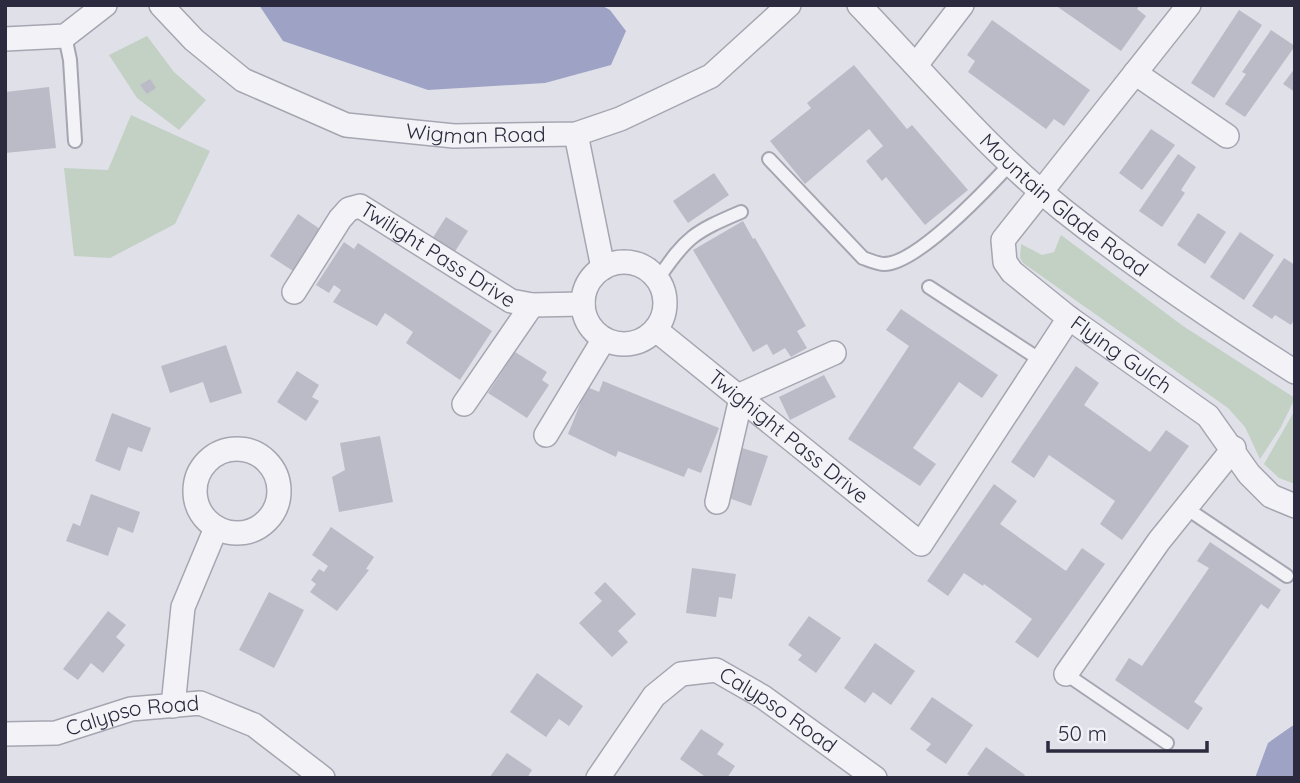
<svg xmlns="http://www.w3.org/2000/svg" width="1300" height="783" font-family="Quicksand,sans-serif">
<style>
.green{fill:#c2d1c4}
.water{fill:#9ea2c5}
.building{fill:#bbbbc7}
.lines{fill:none;stroke-linecap:round;stroke-linejoin:round}
.service-casing{stroke:#a6a6b2;stroke-width:16}
.minor-casing{stroke:#a6a6b2;stroke-width:26}
.service{stroke:#f3f3f7;stroke-width:12}
.minor{stroke:#f3f3f7;stroke-width:23}
.labels{text-anchor:middle;stroke-width:5;stroke-linejoin:round;paint-order:stroke}
.street-label{font-size:21px;fill:#2b2a3e;stroke:#f0f0f6}
</style>
<rect width="100%" height="100%" fill="#e0e0e8"/>
<path class="green" d="M147,36l27,36 32,28 -27,30 -42,-32 -28,-43z
M131,115l79,36 -35,73 -65,34 -36,-2 -10,-88 44,2z
M1061,235l122,91 112,72 -14,29 -21,32 -15,-32 -17,-19 -205,-145 -3,-5 1,-14 21,11 12,-3z
M1295,410v74l-16,-6 -15,-14z"/>
<path class="water" d="M259,5h342l9,5 16,21 -15,34 -66,18 -117,7 -145,-49z
M1292,726h3v52h-40l13,-35z"/>
<path class="building" d="M1055,5h85l-3,4 9,7 -25,35z
M1239,10l23,15 -48,73 -23,-15z
M992,20l98,70 -26,36 -10,-7 -8,10 -78,-57 7,-11 -8,-6z
M1271,30l24,16 -50,71 -20,-13 21,-30 -4,-2z
M854,65l53,64 5,-4 56,65 -43,35 -39,-48 -4,4 -16,-20 17,-15 -14,-17 -64,55 -35,-43 41,-33 -4,-5z
M1295,68v24l-12,-8z
M150,79l6,9 -9,6 -7,-9z
M49,87l7,61 -51,5v-61z
M1151,129l24,16 -33,45 -23,-17z
M1178,154l18,13 -15,23 4,3 -23,34 -23,-16z
M714,173l15,22 -41,28 -15,-22z
M1198,213l28,19 -21,32 -28,-19z
M298,214l22,15 -27,42 -23,-15z
M446,217l22,14 -14,22 -22,-14z
M743,221l10,18 2,-1 51,88 -9,5 10,17 -16,9 -6,-9 -12,7 -6,-11 -14,8 -60,-102z
M1240,232l34,23 -30,45 -34,-23z
M344,242l10,7 4,-6 134,88 -32,49 -54,-37 7,-11 -28,-19 -8,13 -44,-24 8,-12 -7,-5 -5,8 -13,-8z
M1284,258l11,7v54l-4,6 -16,-10 -3,4 -20,-13z
M901,309l97,66 -16,23 -23,-16 -46,66 23,16 -16,22 -72,-47 61,-93 -23,-16z
M226,345l16,48 -32,10 -7,-21 -33,11 -9,-27z
M515,352l32,20 -5,8 7,5 -22,33 -39,-25z
M1076,366l23,17 -15,22 66,47 16,-22 23,16 -67,94 -22,-16 15,-23 -66,-46 -15,23 -23,-16z
M297,371l22,14 -7,12 7,4 -13,20 -29,-19z
M824,375l12,22 -46,23 -11,-23z
M603,381l116,47 -18,45 -13,-5 -4,9 -66,-26 -2,6 -48,-23 19,-47 12,5z
M112,413l39,15 -9,24 -14,-5 -8,24 -25,-10z
M380,436l13,66 -54,10 -7,-35 13,-7 -5,-27z
M742,448l26,8 -17,50 -25,-9z
M994,484l23,17 -17,23 66,47 16,-23 23,16 -67,94 -23,-16 17,-23 -48,-35 -1,2 -19,-13 -16,23 -21,-15z
M91,494l49,18 -7,21 -15,-6 -10,29 -42,-15 7,-18 7,3z
M331,527l43,30 -8,12 3,1 -32,41 -27,-19 6,-8 -5,-4 8,-11 5,3 4,-6 -16,-11z
M1210,542l71,48 -13,19 -7,-5 -67,98 9,6 -15,22 -73,-50 14,-22 13,8 67,-98 -12,-7z
M692,568l44,6 -4,25 -13,-2 -3,20 -30,-4z
M605,582l31,32 -18,17 10,11 -16,15 -33,-34 23,-22 -8,-8z
M269,592l35,18 -30,58 -35,-18z
M108,611l18,14 -10,12 9,8 -22,28 -12,-10 -13,17 -15,-11z
M809,616l32,22 -25,35 -18,-13 4,-5 -14,-10z
M875,643l40,28 -24,34 -18,-13 -8,11 -21,-15z
M537,673l46,33 -14,20 -10,-7 -13,18 -36,-25z
M932,697l41,28 -27,39 -20,-14 5,-6 -21,-15z
M701,729l23,15 -7,10 18,12 -8,12h-20l-27,-19z
M986,747l39,28 -2,3h-50l-6,-4z
M507,753l25,17 -5,8h-38z"/>
<g class="lines">
<defs>
<path id="service" d="M65,36l5,24 5,81
M769,159l94,99c6,2 15,6 21,6 33,0 104,-76 127,-101
M658,279c28,-42 36,-47 83,-67
M929,287l113,74
M1186,508l101,68
M1066,674l101,69"/>
<g id="minor">
<path id="s1" d="M161,5l33,35 49,40 103,45 108,11 122,-2 44,-15 91,-43 78,-71"/>
<path id="s2" d="M859,5c66,69 129,145 204,205 73,58 153,112 232,162"/>
<path id="s3" d="M1189,5l-186,235 2,22 7,10 57,46 139,98 41,58 22,22 24,10"/>
<path d="M5,39l60,-3 40,-31"/>
<path d="M916,65l46,-60"/>
<path d="M1135,73l92,63"/>
<path d="M576,134l27,134"/>
<circle cx="624" cy="303" r="41"/>
<path id="s4" d="M294,292l46,-73 9,-10 11,-3 151,95 21,4 51,-1"/>
<path id="s5" d="M656,330l265,214 148,-226"/>
<path d="M464,404l68,-99"/>
<path d="M546,435l58,-96"/>
<circle cx="237" cy="491" r="42"/>
<path d="M717,502l25,-108 92,-41"/>
<path d="M1066,674l93,-133 75,-93"/>
<path d="M173,706l10,-99 33,-79"/>
<path id="s6" d="M5,734l51,-1 75,-24 69,-6 54,22 69,53"/>
<path id="s7" d="M598,778l56,-82 27,-22 35,-4 47,27 112,81"/>
</g>
</defs>
<use href="#service" class="service-casing"/>
<use href="#minor" class="minor-casing"/>
<use href="#service" class="service"/>
<use href="#minor" class="minor"/>
</g>
<g class="labels">
<g class="street-label">
<text dy="7" stroke="none"><textPath href="#s1" startOffset="354">Wigman Road</textPath></text>
<text dy="7" stroke="none"><textPath href="#s2" startOffset="287">Mountain Glade Road</textPath></text>
<text dy="7" stroke="none"><textPath href="#s4" startOffset="203">Twilight Pass Drive</textPath></text>
<text dy="7" stroke="none"><textPath href="#s3" startOffset="471">Flying Gulch</textPath></text>
<text dy="7" stroke="none"><textPath href="#s5" startOffset="170">Twighight Pass Drive</textPath></text>
<text dy="7" stroke="none"><textPath href="#s7" startOffset="243">Calypso Road</textPath></text>
<text dy="7" stroke="none"><textPath href="#s6" startOffset="130">Calypso Road</textPath></text>
</g>
</g>
<rect width="1300" height="783" fill="none" stroke="#2b2a3e" stroke-width="14"/>
<path d="M1048 741v10h159v-10" fill="none" stroke="#2b2a3e" stroke-width="3.5"/>
<text x="1058" y="741" font-size="21" fill="#2b2a3e" stroke="#f0f0f6" stroke-width="5" paint-order="stroke">50 m</text>
</svg>
